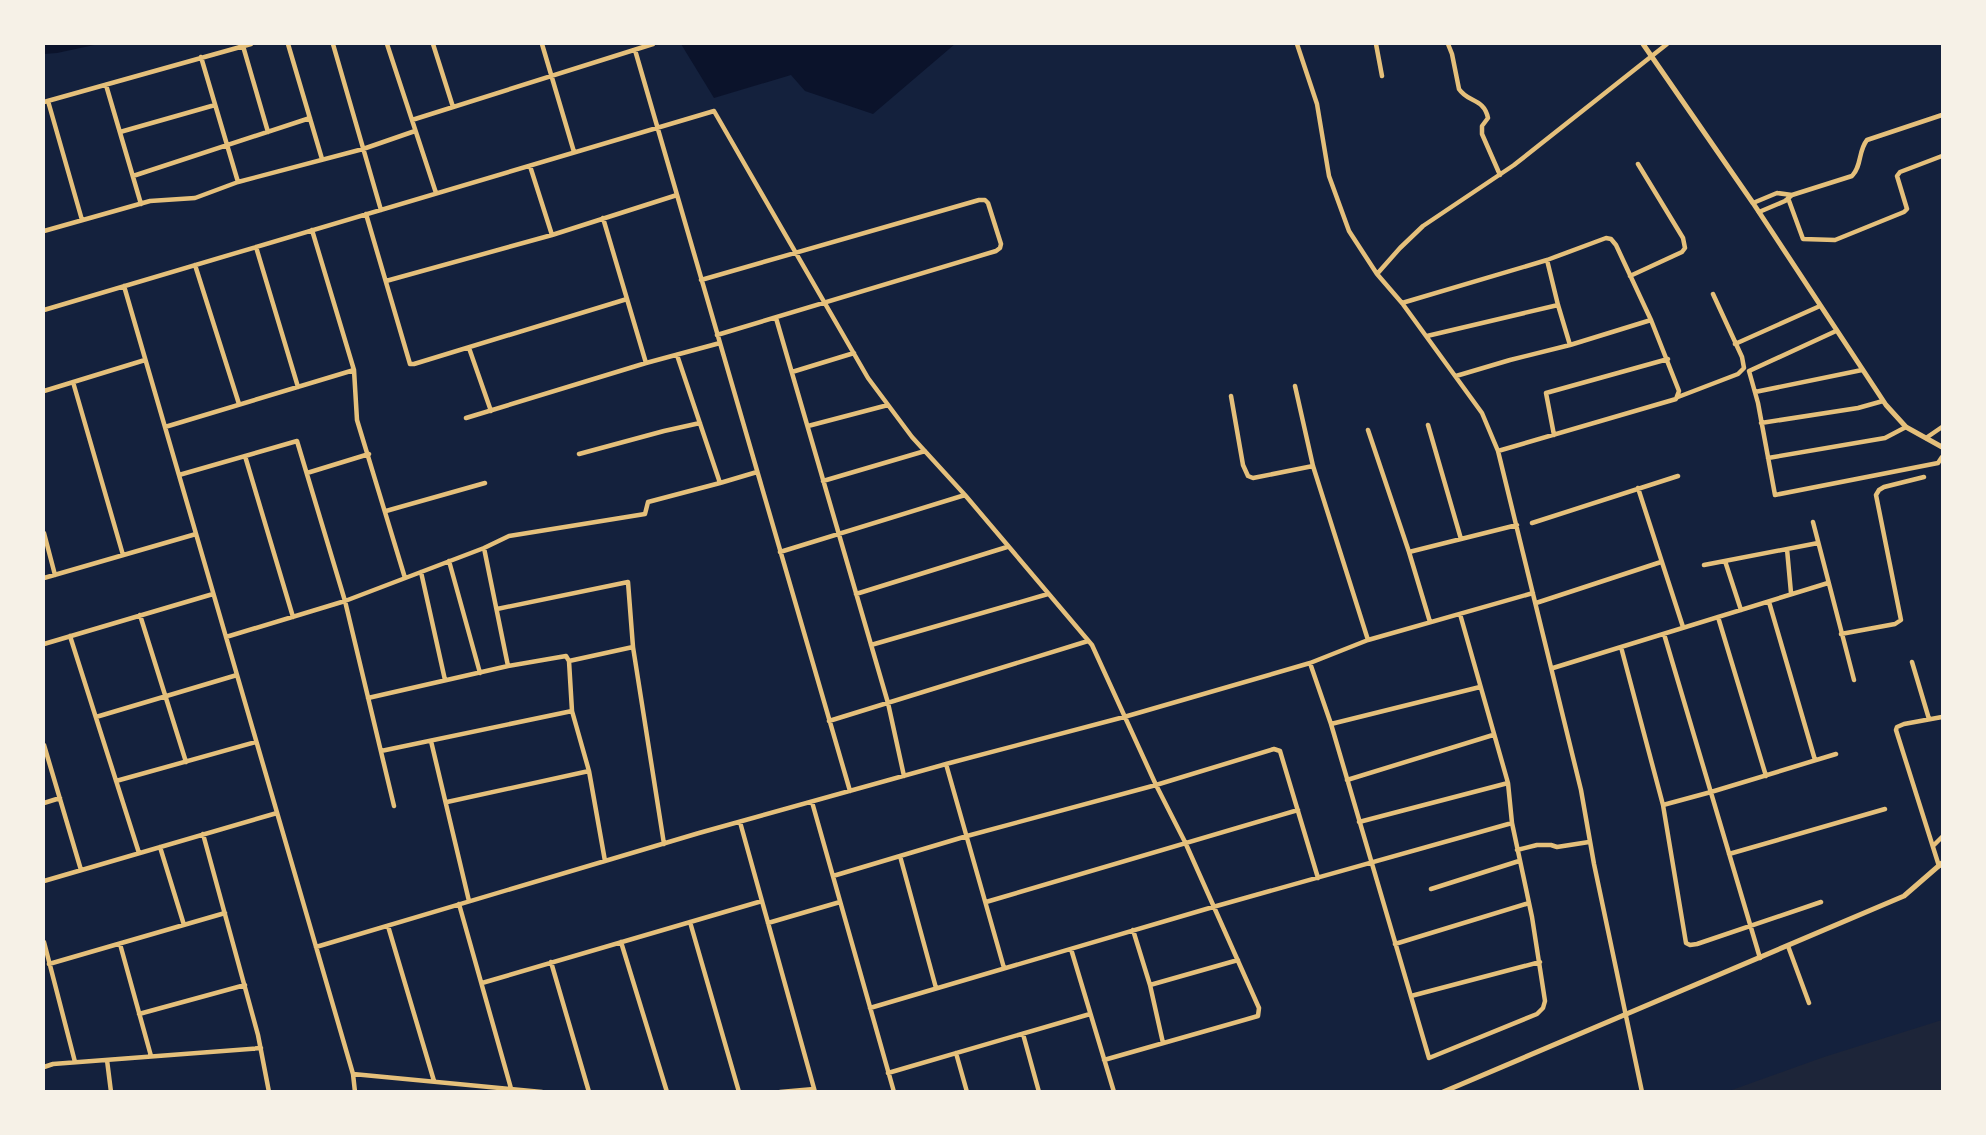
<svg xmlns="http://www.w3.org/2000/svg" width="1986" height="1135" font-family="Georgia,serif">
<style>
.green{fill:#1d2539}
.water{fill:#0b132b}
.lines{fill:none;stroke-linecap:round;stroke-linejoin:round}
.minor{stroke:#e5c07b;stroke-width:4.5}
.tertiary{stroke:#e5c07b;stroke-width:5}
</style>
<rect width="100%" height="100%" fill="#14213d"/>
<path class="green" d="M1942,1020v71h-213l95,-34z"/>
<path class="water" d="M44,44h55l-42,9 -13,1z
M681,44h274l-82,70 -68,-23 -14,-16 -77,23z"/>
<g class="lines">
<path class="minor" d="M288,44l34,115
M333,44l48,166
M387,44l49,149
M433,44l20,63
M542,44l32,108
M1297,44l20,60 12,72 20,55 28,43 25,29 80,110 16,38 83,339 13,74 48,228
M1376,44l6,32
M1448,44l4,10 7,35c9,14 25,9 29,29l-6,8v8l18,41
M243,46l25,86
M635,50l215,741
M201,57l37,125
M106,85l35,119
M48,101l34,119
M44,102l207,-58
M412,120l241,-76
M120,132l95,-27
M530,166l22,69
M133,176l177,-58
M1788,198l15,41 32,1 69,-28 3,-3 -10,-33 3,-4 42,-16
M1753,203l24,-10 15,2
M1759,212l26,-11 7,-6 60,-19c10,-10 6,-25 15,-36l75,-25
M366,214l44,150h4l213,-65
M603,218l43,145
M312,230l42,140 3,50 48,158
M44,231l106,-30 45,-3 43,-16 125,-33 52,-18
M256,247l42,140
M1547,260l11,45 12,40
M195,265l44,139
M1377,274l23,-26 23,-22 91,-61 153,-121
M1630,276l52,-24 3,-4 -2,-10 -45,-74
M701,280l278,-80h6l3,3 13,41 -1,4 -4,3 -279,84
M386,281l166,-46 125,-40
M124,286l229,788 2,18
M1402,303l145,-43 59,-22 5,1 5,6 35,75 -81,25 -60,15 -54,16
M44,310l670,-199 154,267 44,59 53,58 127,150 64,140 29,57 74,166 -1,8 -154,44
M776,318l112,385 16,73
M1836,331l-87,40 9,32 17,92 163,-32 4,-6
M1427,336l131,-31
M1735,344l85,-38
M469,348l22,63
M677,355l43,128 37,-11
M792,372l62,-19
M73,382l50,173
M1295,386l18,80 55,174
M44,391l101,-31
M1755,392l107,-22
M1231,396l12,69 5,11 5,2 60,-12
M1678,397l60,-23 6,-6 -2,-11 -29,-63
M466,418l180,-55 74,-20
M1761,423l97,-15 25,-7
M1428,425l33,114
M808,426l80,-21
M165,427l189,-57
M1368,430l41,122 21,70
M1554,435l-8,-42 122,-34
M1926,438l16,-11
M1498,451l178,-52 3,-8 -28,-71
M579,454l85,-23 36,-8
M245,456l48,161
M1768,458l117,-20 21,-11
M307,473l62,-19
M179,475l118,-34 48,160 49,205
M823,481l102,-30
M1638,488l45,139
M386,511l99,-28
M1813,522l41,158
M1532,523l146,-47
M44,533l11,42
M484,548l24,118
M1787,549l4,44
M780,552l185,-57
M1409,552l108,-27
M449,561l31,112
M1725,561l16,49
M1704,565l114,-22
M421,572l24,108
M44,578l152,-44
M856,594l151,-47
M1769,602l46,158
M1536,603l125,-41
M497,609l131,-27 5,65 -64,14
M140,615l46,147
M1718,617l48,159
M1664,634l96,324
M1841,634l54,-10 6,-4 -25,-125 3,-5 5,-3 40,-10
M70,636l69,217
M226,637l119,-36 139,-53 25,-12 136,-22 3,-12 72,-19
M44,644l169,-50
M871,645l177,-51
M633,647l31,197
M1621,647l42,158 23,138 4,2 7,-1 124,-42
M1912,662l17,57
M1310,663l21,61 98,334 108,-44 6,-6 2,-7 -13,-84 -20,-94 -4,-40 -48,-169
M1553,668l275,-85
M368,698l140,-32 58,-10 3,5 3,50 17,60 16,90
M96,717l141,-42
M829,721l259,-80
M1331,724l149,-37
M431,741l38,160
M44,745l37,125
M381,751l191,-40
M946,764l58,204
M1347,780l146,-45
M116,781l140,-39
M447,802l142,-31
M812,802l82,290
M44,803l16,-5
M1663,805l48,-13 125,-38
M740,822l75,270
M1359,822l149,-39
M203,834l55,201 11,57
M1933,846l9,-9
M160,847l24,78
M1517,850l20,-5h14l6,2 32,-5
M1729,854l156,-45
M900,856l36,132
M1939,866l-43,-136 1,-3 7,-3 38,-7
M833,876l134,-40 189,-51 118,-36 6,2 38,127
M44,881l233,-68
M1431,889l88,-28
M986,902l312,-92
M459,904l53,188
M690,922l49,170
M768,923l72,-21
M388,926l46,155
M1133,930l17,55 13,58
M44,942l31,120
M621,942l46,150
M120,944l31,112
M1395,944l134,-41
M1788,946l21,57
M316,947l383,-114 247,-69 178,-47 186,-54 58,-23 165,-47
M1071,949l43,143
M551,962l38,130
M49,964l176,-51
M482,983l280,-82
M1150,985l88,-25
M1411,996l129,-34
M870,1008l343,-101 299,-84
M139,1014l106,-29
M1023,1034l16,58
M956,1053l11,39
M107,1060l4,32
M44,1067l9,-3 208,-16
M888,1073l202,-59
M353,1074l189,18
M780,1092l34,-3"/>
<path class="tertiary" d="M1643,44l110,159 133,202 20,22 36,20
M1443,1092l461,-196 38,-33"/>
</g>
<rect width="1986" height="1135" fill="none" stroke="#f6f1e7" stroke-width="90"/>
</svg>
